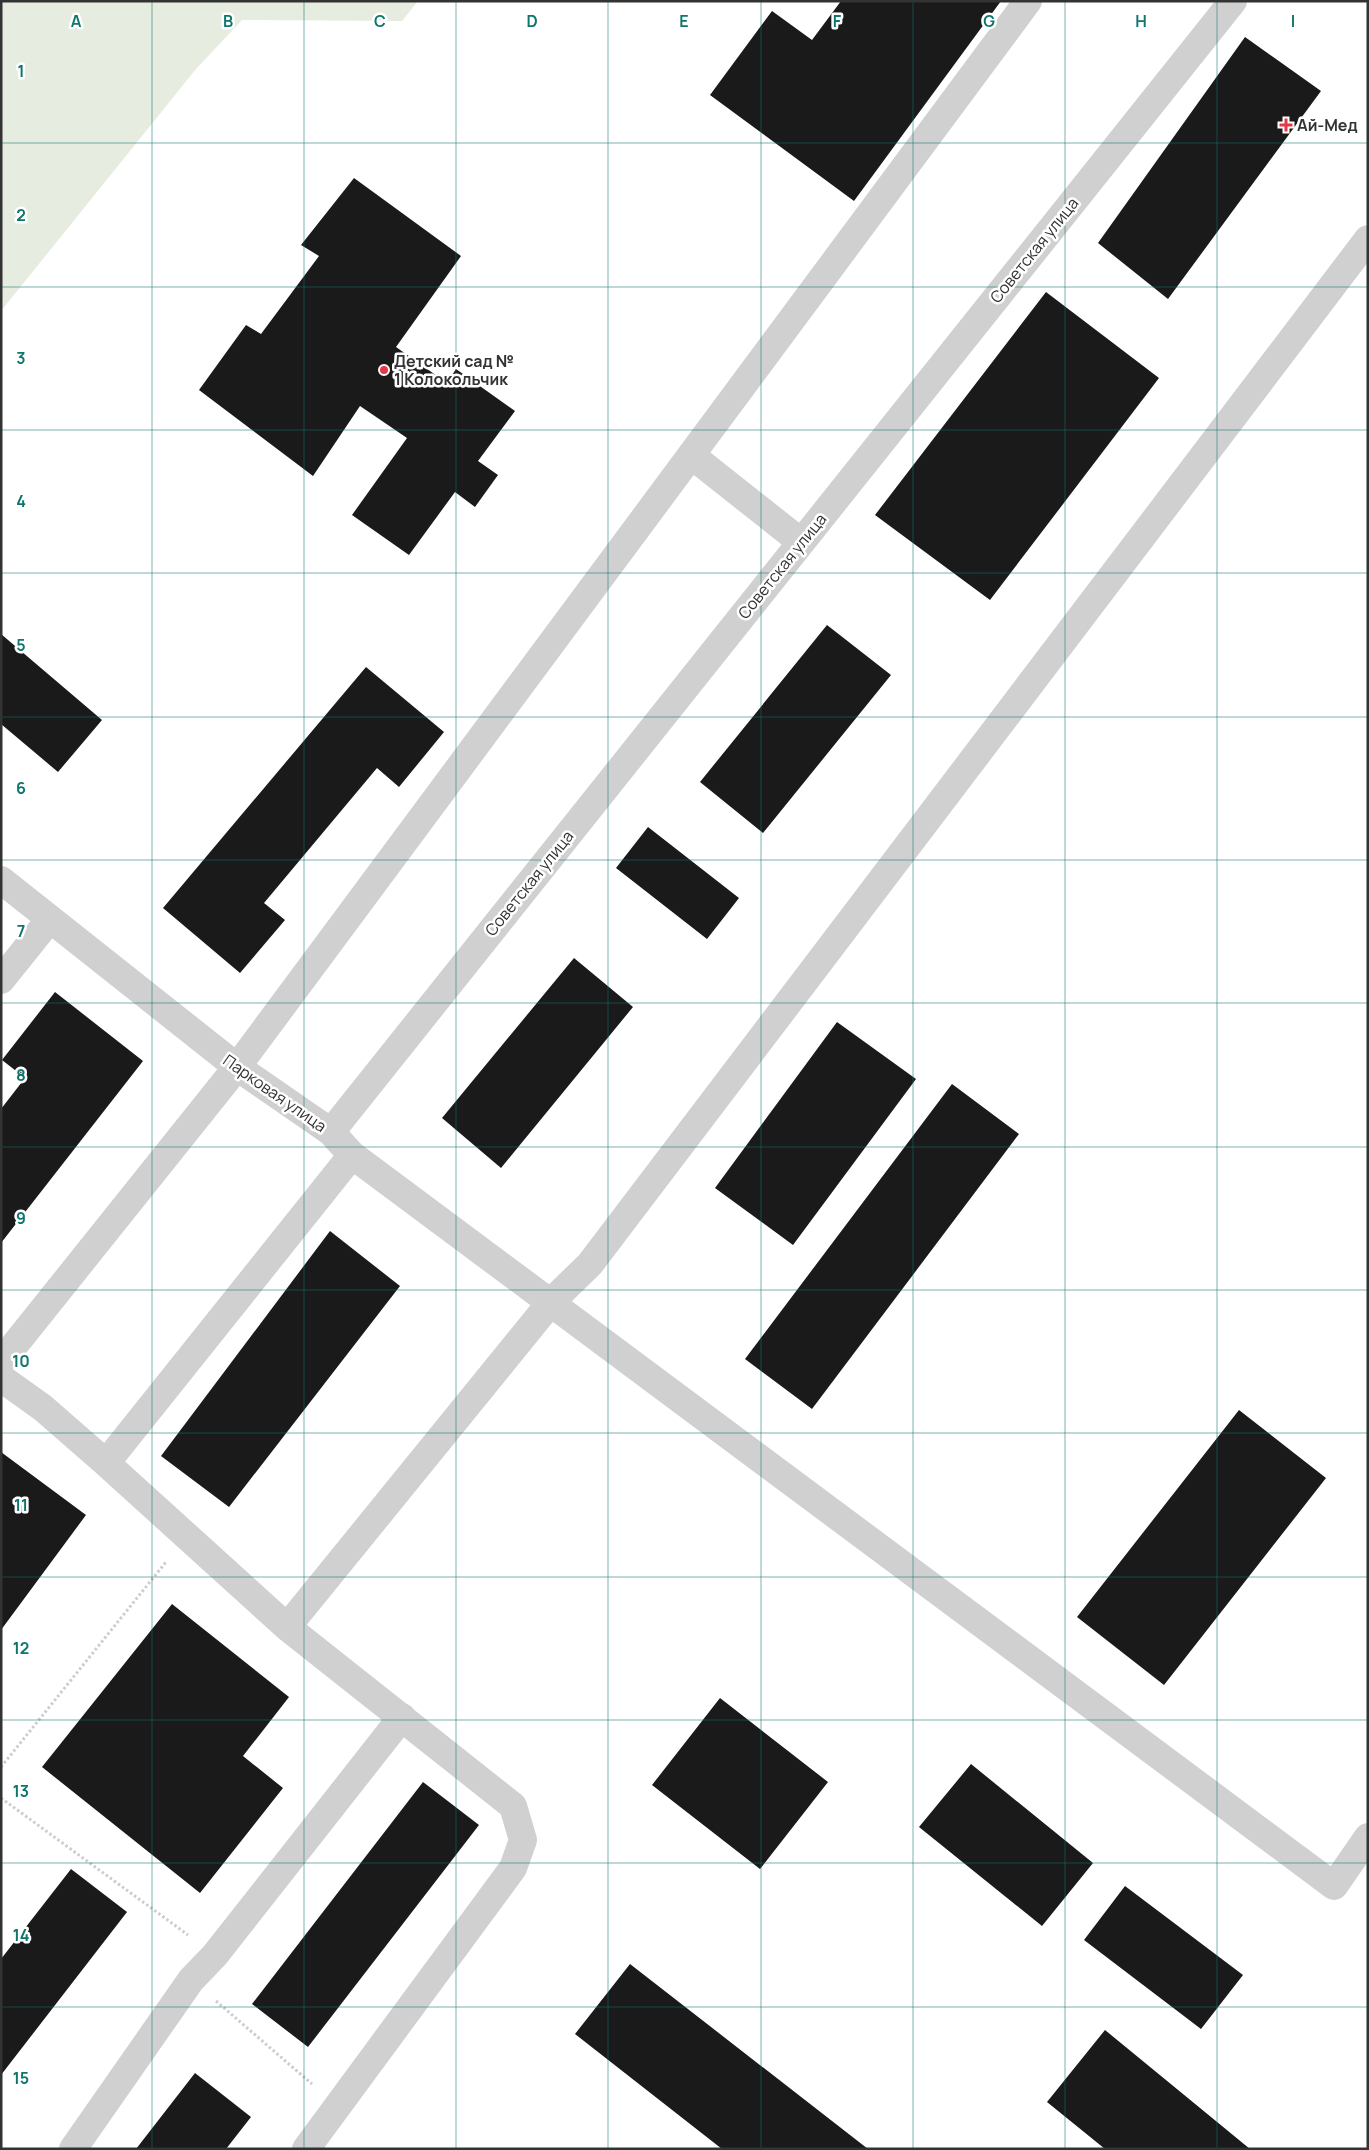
<svg xmlns="http://www.w3.org/2000/svg" width="1369" height="2150" font-family="Manrope,sans-serif">
<style>
.green{fill:#e6ecdf}
.building{fill:#1a1a1a}
.lines{fill:none;stroke-linecap:round;stroke-linejoin:round}
.path{stroke:#cdcdcd;stroke-width:3;stroke-dasharray:2.5 2.5;stroke-linecap:butt}
.minor{stroke:#d0d0d0;stroke-width:28}
.grid{fill:none;stroke:#0f766e;stroke-width:1;stroke-opacity:0.55}
.poi-dot{fill:#e63946;stroke:#fff;stroke-width:2}
.labels{text-anchor:middle;stroke-width:5;stroke-linejoin:round;paint-order:stroke}
.poi-label{font-size:16px;font-weight:bold;fill:#333;stroke:#fff;text-anchor:start}
.street-label{font-size:16px;fill:#333;stroke:#fff}
.grid-label{font-size:16px;text-anchor:middle;font-weight:bold;fill:#0f766e;stroke:#fff;stroke-width:5;stroke-linejoin:round;paint-order:stroke}
</style>
<rect width="100%" height="100%" fill="#fff"/>
<path class="green" d="M1,1h417l-16,20 -160,-1 -46,49 -195,242z"/>
<path class="building" d="M841,1h160l-147,200 -144,-106 62,-84 40,29z
M1245,37l76,54 -153,208 -70,-56z
M354,178l107,78 -65,91 51,36 9,-14 59,42 -37,50 20,14 -23,32 -20,-15 -46,63 -57,-40 55,-77 -47,-32 -47,70 -114,-86 47,-65 15,9 58,-78 -18,-11z
M1046,292l113,86 -169,222 -115,-85z
M827,625l64,50 -128,158 -63,-51z
M1,634l101,86 -44,52 -57,-48z
M366,667l78,65 -45,55 -22,-19 -113,135 21,17 -45,53 -77,-65z
M648,827l91,71 -32,41 -91,-71z
M574,958l59,49 -132,161 -59,-50z
M55,992l88,69 -142,182v-134l24,-31 -23,-18z
M837,1022l79,57 -123,166 -78,-57z
M952,1084l67,50 -207,275 -67,-50z
M330,1231l70,55 -171,221 -68,-51z
M1239,1410l87,68 -162,207 -87,-68z
M1,1452l85,63 -85,115z
M172,1604l117,93 -46,59 40,32 -83,105 -158,-126z
M720,1698l108,84 -68,87 -108,-84z
M971,1764l122,99 -51,63 -123,-99z
M423,1782l56,43 -171,222 -56,-43z
M71,1869l56,43 -126,163v-116z
M1125,1886l118,89 -42,54 -117,-89z
M630,1964l238,185h-146l-147,-115z
M1105,2030l145,119h-145l-58,-47z
M195,2073l56,44 -25,32h-90z"/>
<g class="lines">
<path class="path" d="M1,1767l165,-205
M1,1798l187,137
M216,2001l96,83"/>
<path class="minor" d="M691,455l110,87
M1,880l236,187 94,65 21,23 982,731 34,-49
M1,980l49,-61
M331,1132l902,-1131
M1,1362l236,-295 791,-1066
M1,1378l42,30 63,55 181,164 226,179 10,34 -10,28 -207,281
M106,1463l246,-308
M287,1627l264,-325 39,-38 778,-1025
M73,2149l118,-169 24,-25 187,-238"/>
</g>
<path class="grid" d="M152,1v2148M304,1v2148M456,1v2148M608,1v2148M761,1v2148M913,1v2148M1065,1v2148M1217,1v2148M1,143h1367M1,287h1367M1,430h1367M1,573h1367M1,717h1367M1,860h1367M1,1003h1367M1,1147h1367M1,1290h1367M1,1433h1367M1,1577h1367M1,1720h1367M1,1863h1367M1,2007h1367"/>
<g class="poi-dot">
<path d="M1283.5 117.5h5v5h5v5h-5v5h-5v-5h-5v-5h5z"/>
<circle cx="384" cy="370" r="5"/>
</g>
<g class="labels">
<g class="poi-label">
<text x="1297" y="131">Ай-Мед</text>
<text x="394" y="367">Детский сад №<tspan x="394" dy="18">1 Колокольчик</tspan></text>
</g>
<g class="street-label">
<text transform="translate(1034 250) rotate(-51)" y="6">Советская улица</text>
<text transform="translate(782 566) rotate(-51)" y="6">Советская улица</text>
<text transform="translate(529 883) rotate(-51)" y="6">Советская улица</text>
<text transform="translate(275 1093) rotate(35)" y="6">Парковая улица</text>
</g>
</g>
<g class="grid-label">
<text x="76" y="27">A</text>
<text x="228" y="27">B</text>
<text x="380" y="27">C</text>
<text x="532" y="27">D</text>
<text x="684" y="27">E</text>
<text x="837" y="27">F</text>
<text x="989" y="27">G</text>
<text x="1141" y="27">H</text>
<text x="1293" y="27">I</text>
<text x="21" y="77">1</text>
<text x="21" y="221">2</text>
<text x="21" y="364">3</text>
<text x="21" y="507">4</text>
<text x="21" y="651">5</text>
<text x="21" y="794">6</text>
<text x="21" y="937">7</text>
<text x="21" y="1081">8</text>
<text x="21" y="1224">9</text>
<text x="21" y="1367">10</text>
<text x="21" y="1511">11</text>
<text x="21" y="1654">12</text>
<text x="21" y="1797">13</text>
<text x="21" y="1941">14</text>
<text x="21" y="2084">15</text>
</g>
<rect width="1369" height="2150" fill="none" stroke="#333333" stroke-width="5"/>
</svg>
